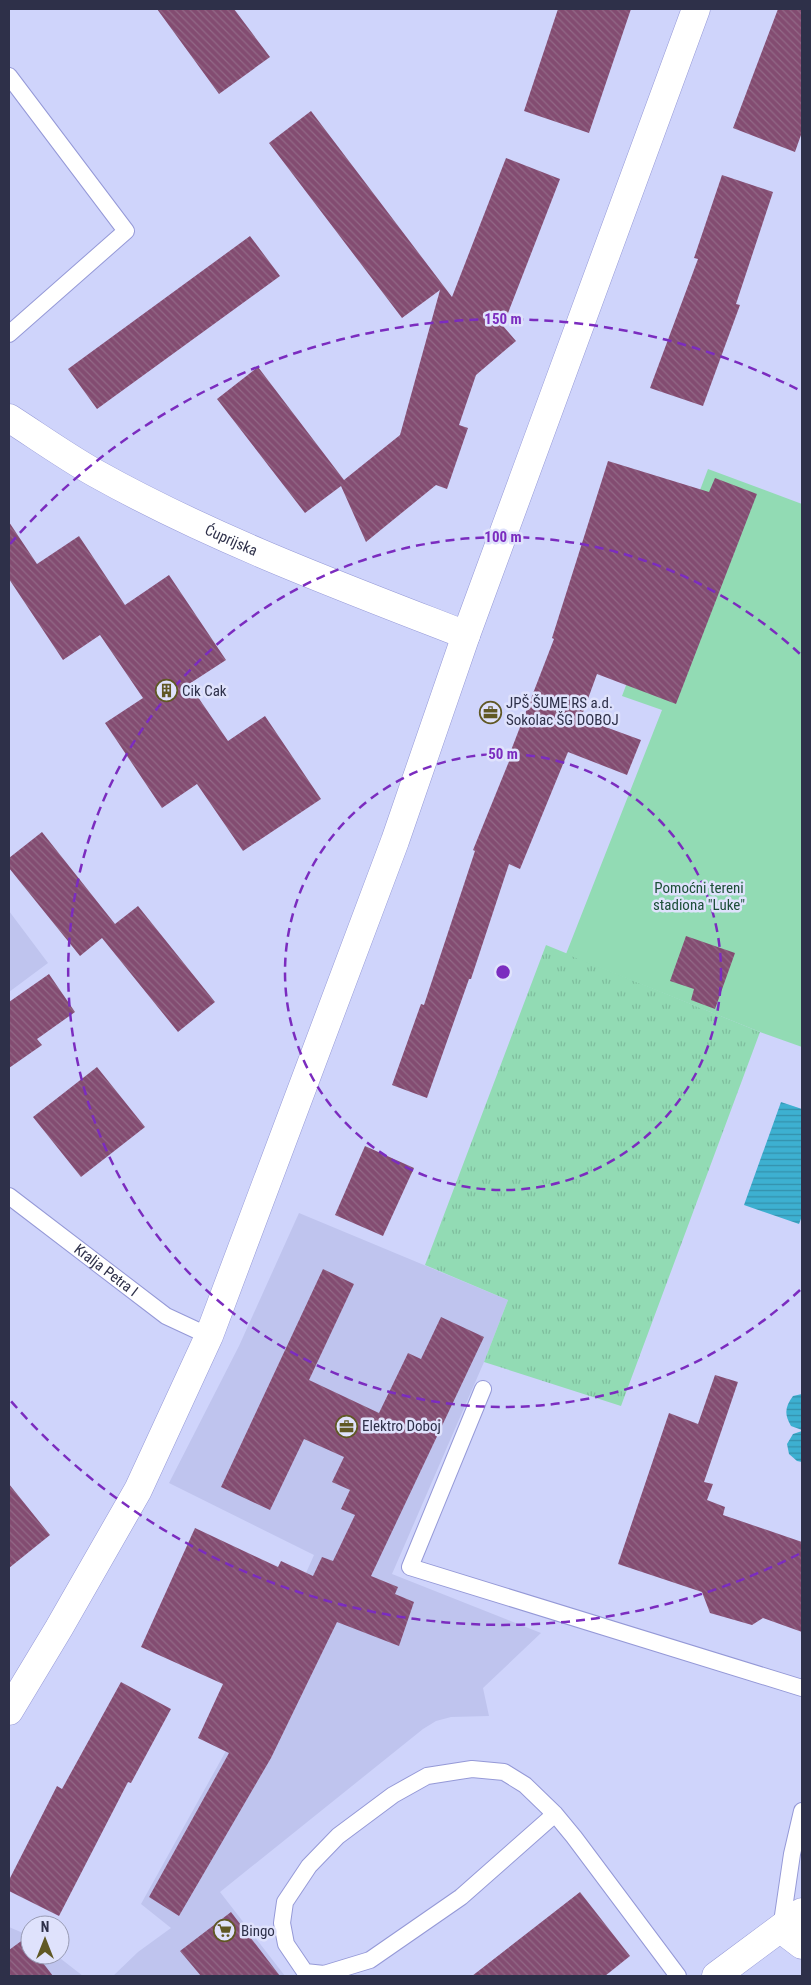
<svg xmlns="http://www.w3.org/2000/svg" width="811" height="1985" font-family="'Roboto Condensed',sans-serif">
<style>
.built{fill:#bfc4ee}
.grass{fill:url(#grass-tufts)}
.park{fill:#92dbb4}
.water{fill:url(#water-rules)}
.building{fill:url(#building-back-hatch)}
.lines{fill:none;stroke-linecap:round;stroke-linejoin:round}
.service-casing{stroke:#9599d7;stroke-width:18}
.minor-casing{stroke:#9599d7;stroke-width:29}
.tertiary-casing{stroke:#9599d7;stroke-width:29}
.service{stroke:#fff;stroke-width:16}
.minor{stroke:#fff;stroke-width:28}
.tertiary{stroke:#fff;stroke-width:28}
.ring{fill:none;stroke:#7b2cbf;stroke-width:2.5;stroke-dasharray:9 6}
.labels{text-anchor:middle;stroke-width:5;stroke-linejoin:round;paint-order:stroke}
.street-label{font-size:15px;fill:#2e3049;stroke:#dfe2fc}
.poi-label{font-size:15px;fill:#2e3049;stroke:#dfe2fc;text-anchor:start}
.park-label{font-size:15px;fill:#1d4f38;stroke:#dfe2fc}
.centre{fill:#7b2cbf;stroke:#dfe2fc;stroke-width:2.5}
.ring-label{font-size:15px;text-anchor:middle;font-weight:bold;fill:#7b2cbf;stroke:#dfe2fc;stroke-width:5;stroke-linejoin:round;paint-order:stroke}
</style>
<defs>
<pattern id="grass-tufts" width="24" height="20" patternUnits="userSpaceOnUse" patternTransform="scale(1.25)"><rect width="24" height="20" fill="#92dbb4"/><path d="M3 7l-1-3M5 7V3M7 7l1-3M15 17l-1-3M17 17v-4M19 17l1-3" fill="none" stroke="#7ebc9c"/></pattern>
<pattern id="water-rules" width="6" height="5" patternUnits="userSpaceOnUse" patternTransform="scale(1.25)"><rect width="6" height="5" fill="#3db0d1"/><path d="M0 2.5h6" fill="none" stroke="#3490ac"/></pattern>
<pattern id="building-back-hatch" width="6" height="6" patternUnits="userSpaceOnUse" patternTransform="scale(1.25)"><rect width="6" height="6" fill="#834c71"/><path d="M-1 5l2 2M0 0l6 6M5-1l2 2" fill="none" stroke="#926987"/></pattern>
</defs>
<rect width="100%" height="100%" fill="#cfd4fb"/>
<path class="built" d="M9,911l39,52 -39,29z
M299,1213l209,87 -24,62 -92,212 149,59 -58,55 6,28 -38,1 -15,4 -13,8 -203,163 65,84h-172l25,-24 33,-24 -30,-24 91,-164 82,-185 -145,-72 70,-137z
M9,1927l21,9v19h26l27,21h-74z"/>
<path class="grass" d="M546,945l214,87 -139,374 -137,-44 24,-62 -83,-35z"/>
<path class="park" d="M708,469l94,35v543l-42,-15 -194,-78 96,-244 -40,-14z"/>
<path class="water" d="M781,1102l21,7v107l-3,8 -55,-19z
M802,1394v36l-11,-4c-7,-12 -6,-19 2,-30z
M802,1431v31l-5,-1 -8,-7 -2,-10 6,-10z"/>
<path class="building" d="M157,9h77l36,48 -51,37z
M558,9h73l-42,124 -65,-22z
M778,9h24v123l-7,20 -62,-24z
M311,111l141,186 54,-139 54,21 -57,147 13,15 -40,34 -17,50 9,3 -21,61 -11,-4 -70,57 -25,-56 -36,27 -88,-114 41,-32 86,113 56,-45 40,-145 -38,28 -133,-175z
M722,175l51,17 -37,112 4,1 -37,101 -53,-18 48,-129 -4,-1z
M250,236l30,40 -183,133 -29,-40z
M608,461l101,31 6,-14 42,16 -81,210 -79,-30 -16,44 60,22 -14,35 -59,-23 -48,117 -11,-5 -38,115h-2l-42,119 -35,-13 29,-81 3,1 51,-154 -2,-1 39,-96 -2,-1 44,-114 -2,-1z
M9,522l28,42 42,-28 46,69 44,-30 57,85 -37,24 39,57 37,-25 56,83 -78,52 -46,-67 -35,24 -57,-85 38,-25 -43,-63 -37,25 -54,-81z
M42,832l73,92 23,-18 77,96 -37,30 -76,-94 -22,18 -71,-88v-10z
M686,936l49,17 -20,56 -24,-9 3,-11 -24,-8z
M49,974l26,38 -38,27 5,6 -33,23v-66z
M97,1067l48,60 -64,50 -48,-60z
M365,1146l49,22 -31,68 -48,-21z
M323,1269l31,15 -45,96 70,33 29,-60 13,6 20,-42 43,20 -113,239 27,11 -3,7 19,8 -15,44 -62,-24 -66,136 -92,158 -30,-19 80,-144 -31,-15 25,-54 -82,-37 54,-119 83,39 3,-6 32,15 9,-19 11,4 22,-46 -14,-6 9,-19 -18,-8 12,-25 -40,-18 -34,71 -49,-23z
M715,1375l23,7 -34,100 9,2 -6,16 18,7 -2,8 79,27v90l-39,-14 -11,7 -42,-12 -8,-21 -84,-28 51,-151 29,11z
M9,1484l41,51 -41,33z
M121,1682l50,27 -40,74 -3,-1 -69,134 -50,-25v-11l48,-94 5,3z
M580,1892l50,64 -25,20h-133z
M231,1912l49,64h-79l-21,-25z
M24,1939l6,7v9h7l16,21h-44v-26z"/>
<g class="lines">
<defs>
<g id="service">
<path d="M9,76l117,155 -117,103"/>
<path id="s1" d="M9,1196l157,120 43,20"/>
<path d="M483,1389l-73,178 392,121"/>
<path d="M555,1814l-94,83 -91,63 -46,14 -19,-2 -19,-28 -4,-21 3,-21 24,-36 29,-30 55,-41 34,-19 45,-7 32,3 21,13 30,29 19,23 104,139"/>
<path d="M781,1929l11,-75 10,-43"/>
</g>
<g id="minor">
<path id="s2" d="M9,418c28,18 56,38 86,55 118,66 245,113 371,162"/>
<path d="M781,1929l21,16"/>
<path d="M716,1976l86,-64"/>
</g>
<path id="tertiary" d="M9,1711l50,-83 79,-138 71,-154 186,-495 71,-206 230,-626"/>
</defs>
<use href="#service" class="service-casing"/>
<use href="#minor" class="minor-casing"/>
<use href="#tertiary" class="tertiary-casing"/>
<use href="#service" class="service"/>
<use href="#minor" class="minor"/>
<use href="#tertiary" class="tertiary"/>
</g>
<g class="ring">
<circle cx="503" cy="972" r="218"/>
<path d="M800 1290A435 435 0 1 1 800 654"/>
<path d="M799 1554A653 653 0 0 1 10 1400M10 544A653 653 0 0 1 799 390"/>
</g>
<defs>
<symbol id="building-ring" viewBox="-11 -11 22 22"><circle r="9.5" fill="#dfe2fc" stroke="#605824" stroke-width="1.5"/><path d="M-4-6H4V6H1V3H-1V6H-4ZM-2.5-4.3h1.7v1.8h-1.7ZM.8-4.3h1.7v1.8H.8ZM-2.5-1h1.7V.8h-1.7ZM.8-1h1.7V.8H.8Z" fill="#605824"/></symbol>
<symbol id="office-ring" viewBox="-11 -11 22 22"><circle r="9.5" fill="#dfe2fc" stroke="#605824" stroke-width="1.5"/><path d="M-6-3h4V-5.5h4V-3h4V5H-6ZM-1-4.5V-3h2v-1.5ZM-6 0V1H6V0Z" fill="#605824"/></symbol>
<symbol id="supermarket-ring" viewBox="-11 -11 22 22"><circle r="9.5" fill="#dfe2fc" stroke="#605824" stroke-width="1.5"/><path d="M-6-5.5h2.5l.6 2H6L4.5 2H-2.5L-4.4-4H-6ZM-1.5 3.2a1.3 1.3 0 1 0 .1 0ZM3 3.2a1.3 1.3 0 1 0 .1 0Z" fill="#605824"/></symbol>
</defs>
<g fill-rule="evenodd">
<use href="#building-ring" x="154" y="678" width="25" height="25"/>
<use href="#office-ring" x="478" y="700" width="25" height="25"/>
<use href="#office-ring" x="334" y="1414" width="25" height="25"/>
<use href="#supermarket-ring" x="212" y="1918" width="25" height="25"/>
</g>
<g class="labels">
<g class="street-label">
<text dy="5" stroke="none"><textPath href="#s2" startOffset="254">Ćuprijska</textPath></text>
<text dy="5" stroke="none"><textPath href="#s1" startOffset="122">Kralja Petra I</textPath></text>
</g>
<g class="poi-label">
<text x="182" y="696">Cik Cak</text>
<text x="506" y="708">JPŠ ŠUME RS a.d.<tspan x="506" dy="17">Sokolac ŠG DOBOJ</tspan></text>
<text x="362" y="1431">Elektro Doboj</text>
<text x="241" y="1936">Bingo</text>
</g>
<g class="park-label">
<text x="699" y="893">Pomoćni tereni<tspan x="699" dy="17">stadiona "Luke"</tspan></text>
</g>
</g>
<circle cx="503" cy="972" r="8" class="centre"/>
<g class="ring-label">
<text x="503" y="324">150 m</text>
<text x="503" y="542">100 m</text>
<text x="503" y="759">50 m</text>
</g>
<rect width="811" height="1985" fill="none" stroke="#2e3049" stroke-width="20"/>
<g transform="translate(45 1940)"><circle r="24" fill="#dfe2fc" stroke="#989bb4"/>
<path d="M0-4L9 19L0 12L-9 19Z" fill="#605824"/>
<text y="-8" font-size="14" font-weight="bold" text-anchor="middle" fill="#2e3049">N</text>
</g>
</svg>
